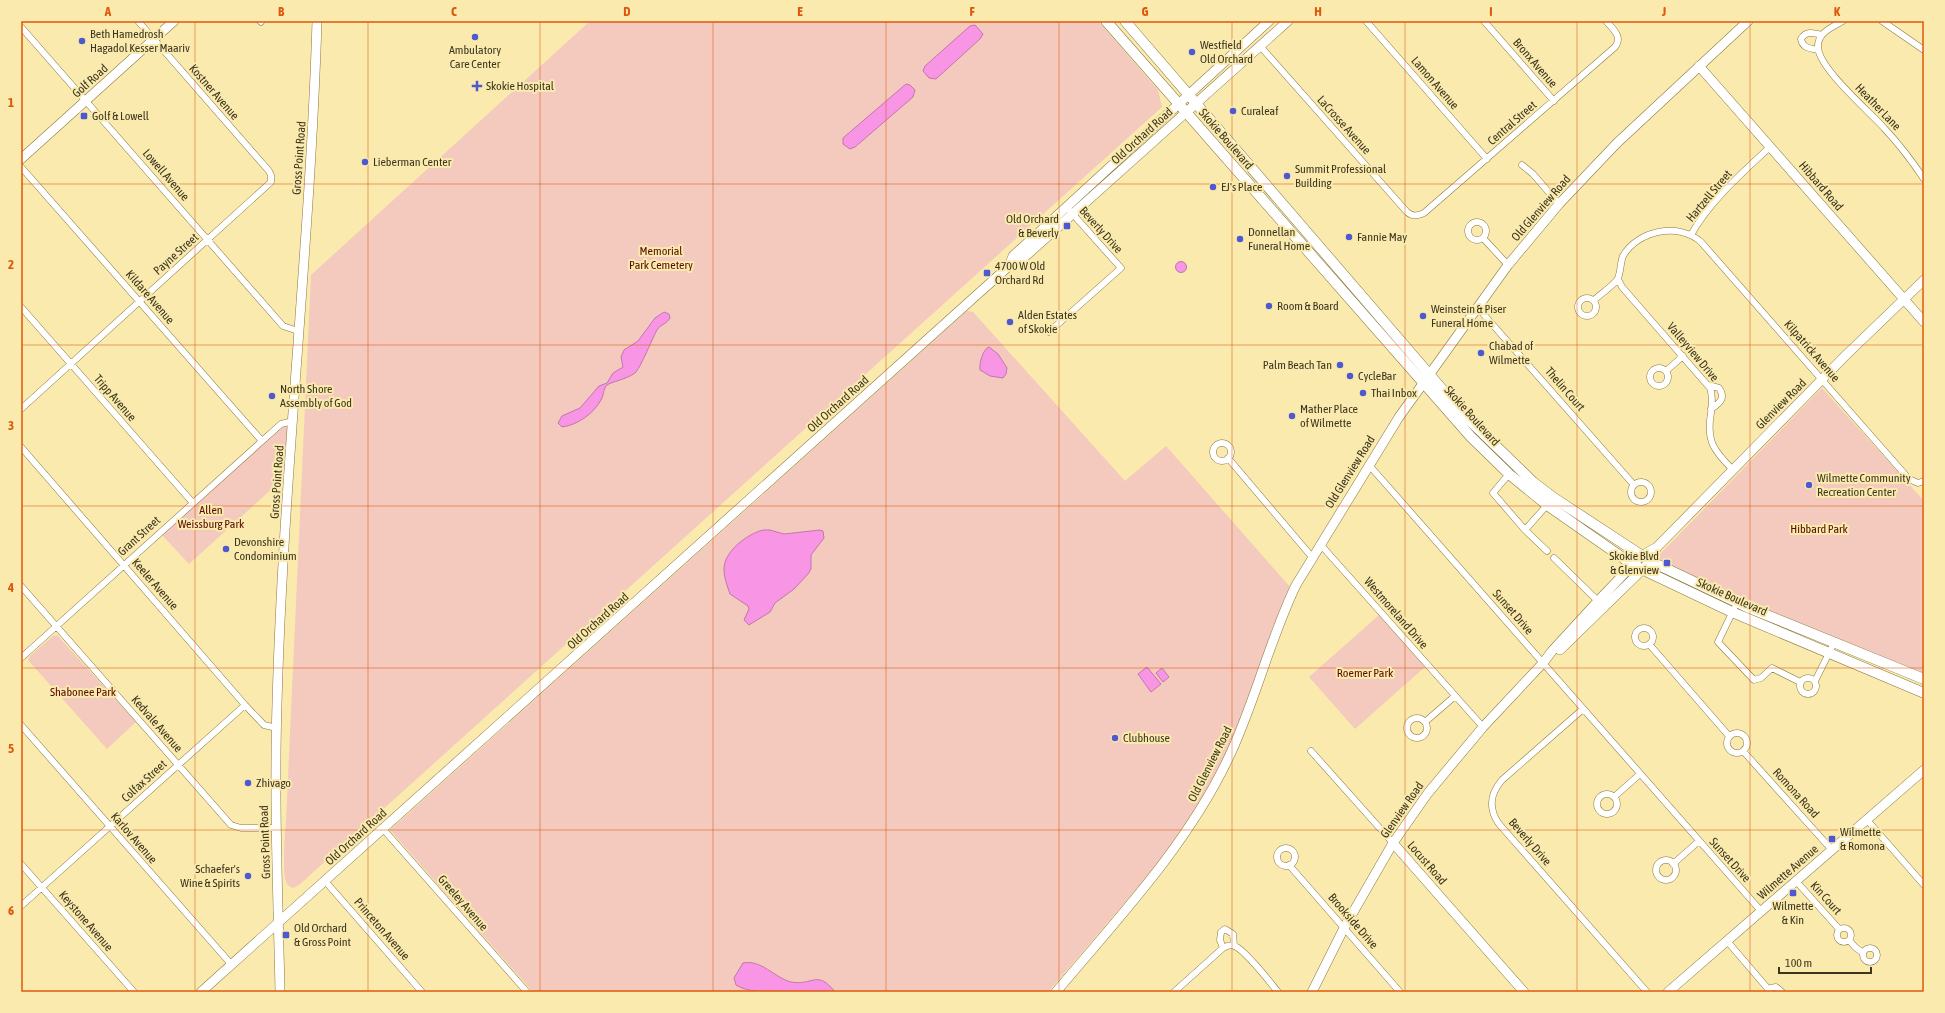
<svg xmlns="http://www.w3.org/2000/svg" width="1945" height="1013" font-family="'Asap Condensed',sans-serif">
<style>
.green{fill:#f4c9be}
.water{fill:#f895e5;stroke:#c078a9}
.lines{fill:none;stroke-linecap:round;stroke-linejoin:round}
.street-casing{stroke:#897940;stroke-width:7}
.secondary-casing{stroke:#897940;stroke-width:10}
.primary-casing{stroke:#897940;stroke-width:11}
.street{stroke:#fff;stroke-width:6}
.secondary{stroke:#fff;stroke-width:9}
.primary{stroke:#fff;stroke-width:10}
.grid{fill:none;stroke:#df570d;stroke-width:1;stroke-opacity:0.55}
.poi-dot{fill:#4f59cf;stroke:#faeaae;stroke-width:1.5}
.labels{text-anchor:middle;stroke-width:4;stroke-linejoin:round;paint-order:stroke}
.poi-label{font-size:12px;fill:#3d361e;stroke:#faeaae;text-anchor:start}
.street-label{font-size:12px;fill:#3d361e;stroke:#faeaae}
.park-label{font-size:12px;fill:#570b00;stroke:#faeaae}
.neatline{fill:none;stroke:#df570d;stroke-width:1.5}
.grid-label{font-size:13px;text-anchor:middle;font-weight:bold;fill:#df570d}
</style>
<rect width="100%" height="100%" fill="#faeaae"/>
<path class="green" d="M590,21h508l60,69 4,17 -863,778 -6,3c-3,-1 -6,-3 -7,-6 -4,-11 -1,-47 0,-61l25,-546z
M967,311l6,1 152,169 41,-35 125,142 -61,158 -34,64 -44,61 -104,121h-515l-143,-162z
M1822,388l102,113v174l-200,-82 -64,-32v-7z
M283,426h3l2,4 -2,46 -97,88 -27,-29z
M1379,615l46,52 -70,62 -46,-52z
M57,635l79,87 -29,27 -79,-89 2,-4 23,-20z"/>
<path class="water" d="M975,25l8,9 -3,5 -44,40 -7,-1 -6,-7 2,-5 45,-40z
M906,84l4,1 5,5 -2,7 -58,50 -5,2 -7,-5v-6z
M1175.5 267a5.5 5.5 0 1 1 11 0a5.5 5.5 0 1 1-11 0Z
M664,312l5,2 1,4c-3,6 -9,6 -13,12 -5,9 -17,39 -22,43 -8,6 -24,9 -28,12 -4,4 -3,10 -6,15 -7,13 -23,25 -39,27l-4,-4 4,-7 18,-8 19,-22 8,-3 6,-10 10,-6 -2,-10 3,-7 14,-9 17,-23z
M989,347l9,7 9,14 -1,6 -3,4 -13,-2 -10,-6c-1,-7 3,-21 9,-23z
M763,530h7l14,4 36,-4 3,1 1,7 -13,17v14l-3,5 -14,15 -19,14 -5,9 -21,13 -5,-5 5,-11 -1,-3 -18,-12c-2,-6 -6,-16 -6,-24 -1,-18 23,-36 39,-40z
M1147,667l14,17 -10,8 -13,-18z
M1162,668l7,9 -6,5 -7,-9z
M743,963c18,-4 32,15 48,19 22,4 26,-13 44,10 -22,0 -82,5 -99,-7l-2,-7z"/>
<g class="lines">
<defs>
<path id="street" d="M260,21l1,1
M1366,21l121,138
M1484,21l70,80
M1843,21c-10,6 -25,11 -25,25 -1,21 52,66 66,82 15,16 28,33 40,51
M1882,21l42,29
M21,27l262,299 15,5
M1260,46l147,166c6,5 10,4 17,1l191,-166c8,-10 -2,-18 -9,-26
M1818,50c-8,-2 -15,-1 -17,-11 5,-9 13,-6 21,-4
M1522,165l11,9 26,30
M21,167l241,274
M1468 231a9 9 0 1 1 18 0a9 9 0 1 1-18 0Z
M1691,235c17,-32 52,-63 79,-88
M1483,238l25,27
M1618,279l4,8 88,101c3,8 2,17 1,25 -5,28 3,38 22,57
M1578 307a9 9 0 1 1 18 0a9 9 0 1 1-18 0Z
M1594,300c7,-6 17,-13 23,-20 4,-6 3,-17 6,-24 15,-26 56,-34 78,-14l208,237 9,4 6,-2
M21,307l172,196
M1478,308l156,177
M1049,332l72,-64 -51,-57
M1650 377a9 9 0 1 1 18 0a9 9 0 1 1-18 0Z
M1666,371l17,-15
M1708,385l11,3c7,10 1,15 -8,21
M21,409l250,-227v-7l-2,-4 -131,-150
M1213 452a9 9 0 1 1 18 0a9 9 0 1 1-18 0Z
M21,447l224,258 19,20 13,3
M1228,458l84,99
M1369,465l392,446
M1509,474l-16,19 32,37 22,21
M1631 492a10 10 0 1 1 20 0a10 10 0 1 1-20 0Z
M1525,530l24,-27
M1320,544l163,183
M1554,558l44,43
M21,586l210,239 10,3h35
M1734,609l-16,33 36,38 7,-2 11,-10 28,14
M1635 637a9 9 0 1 1 18 0a9 9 0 1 1-18 0Z
M1649,644l80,92
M21,658l260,-234 12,-3
M1800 686a8 8 0 1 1 16 0a8 8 0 1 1-16 0Z
M1815,681l19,-38
M1583,709l-81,71c-12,14 -14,28 -3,44l148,168
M1407 728a10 10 0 1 1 20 0a10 10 0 1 1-20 0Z
M1425,722l30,-26
M21,725l210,239
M1727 743a10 10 0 1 1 20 0a10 10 0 1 1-20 0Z
M1311,751l82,92
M1743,751l89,99
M1597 804a10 10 0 1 1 20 0a10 10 0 1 1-20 0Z
M1614,797l26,-23
M1867,820l57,65
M383,829l144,163
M1277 857a9 9 0 1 1 18 0a9 9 0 1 1-18 0Z
M1656 870a10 10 0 1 1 20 0a10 10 0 1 1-20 0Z
M21,864l113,128
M1673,864l26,-23
M1289,865l111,127
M325,881l97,111
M1796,881l43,48
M21,906l224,-201
M1837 935a7 7 0 1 1 14 0a7 7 0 1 1-14 0Z
M1849,940l6,7 8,6
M1727,941l42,49
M1863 955a7 7 0 1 1 14 0a7 7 0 1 1-14 0Z
M1223,948l-3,-8 1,-8 4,-3 8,5 1,12
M1174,992l49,-44c4,-2 8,-4 12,-2 12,6 34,35 43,46
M1768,992l3,-4 5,-1 6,5"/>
<path id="secondary" d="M1699,66l225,256
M21,159l153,-138
M1009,266l4,-10 256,-235
M1560,650l82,-80 8,-9 7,-14 188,-191 79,-76
M1393,843l131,149
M201,992l808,-726 10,-4 269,-241
M280,992c-2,-96 -6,-192 -3,-288 6,-228 33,-455 40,-683
M1056,992c62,-74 130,-145 172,-233 27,-56 41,-118 68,-174l103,-168 109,-152 51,-61 58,-61 131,-122
M1312,992l32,-64 49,-85 35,-50 55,-66 60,-64 9,-12 46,-50 43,-45 16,-9
M1668,992l256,-222"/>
<path id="primary" d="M1106,21l365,416 38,37 38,31 86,60 99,47 192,81
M1125,21l341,396 67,65 21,16 96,63 97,46 177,72"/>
</defs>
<use href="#street" class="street-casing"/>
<use href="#secondary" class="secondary-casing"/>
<use href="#primary" class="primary-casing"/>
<use href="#street" class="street"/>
<use href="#secondary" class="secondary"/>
<use href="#primary" class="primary"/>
</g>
<path class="grid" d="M195,21v971M368,21v971M540,21v971M713,21v971M886,21v971M1059,21v971M1232,21v971M1405,21v971M1577,21v971M1750,21v971M21,184h1903M21,345h1903M21,506h1903M21,668h1903M21,830h1903"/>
<g class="poi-dot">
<circle cx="475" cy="37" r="4"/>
<circle cx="82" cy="41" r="4"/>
<circle cx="1192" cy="52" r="4"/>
<path d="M475 80h4v4h4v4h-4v4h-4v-4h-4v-4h4z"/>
<circle cx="1233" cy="111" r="4"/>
<rect x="80" y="112" width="8" height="8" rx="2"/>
<circle cx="365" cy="162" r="4"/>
<circle cx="1287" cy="176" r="4"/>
<circle cx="1213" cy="187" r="4"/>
<rect x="1063" y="222" width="8" height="8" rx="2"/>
<circle cx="1349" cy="237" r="4"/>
<circle cx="1240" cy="239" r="4"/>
<rect x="983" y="269" width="8" height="8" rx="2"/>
<circle cx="1269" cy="306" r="4"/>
<circle cx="1423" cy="316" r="4"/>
<circle cx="1010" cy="322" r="4"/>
<circle cx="1481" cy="353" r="4"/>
<circle cx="1340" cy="365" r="4"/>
<circle cx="1350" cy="376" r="4"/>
<circle cx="1363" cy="393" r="4"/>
<circle cx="272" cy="396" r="4"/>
<circle cx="1292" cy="416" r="4"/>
<circle cx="1809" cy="485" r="4"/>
<circle cx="226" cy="549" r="4"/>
<rect x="1663" y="559" width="8" height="8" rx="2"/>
<circle cx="1115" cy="738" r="4"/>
<circle cx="248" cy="783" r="4"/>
<rect x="1828" y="835" width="8" height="8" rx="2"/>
<circle cx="248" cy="876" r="4"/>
<rect x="1789" y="889" width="8" height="8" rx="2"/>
<rect x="282" y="931" width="8" height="8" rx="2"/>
</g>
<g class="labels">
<g class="poi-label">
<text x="90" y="38">Beth Hamedrosh<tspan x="90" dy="14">Hagadol Kesser Maariv</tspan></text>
<text x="1200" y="49">Westfield<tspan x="1200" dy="14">Old Orchard</tspan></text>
<text x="475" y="54" text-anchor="middle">Ambulatory<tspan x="475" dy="14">Care Center</tspan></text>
<text x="486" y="90">Skokie Hospital</text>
<text x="1241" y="115">Curaleaf</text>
<text x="92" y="120">Golf &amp; Lowell</text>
<text x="373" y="166">Lieberman Center</text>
<text x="1295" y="173">Summit Professional<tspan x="1295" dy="14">Building</tspan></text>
<text x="1221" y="191">EJ's Place</text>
<text x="1059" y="223" text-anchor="end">Old Orchard<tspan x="1059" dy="14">&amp; Beverly</tspan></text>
<text x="1248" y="236">Donnellan<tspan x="1248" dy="14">Funeral Home</tspan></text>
<text x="1357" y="241">Fannie May</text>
<text x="995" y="270">4700 W Old<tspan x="995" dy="14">Orchard Rd</tspan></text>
<text x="1277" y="310">Room &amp; Board</text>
<text x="1431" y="313">Weinstein &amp; Piser<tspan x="1431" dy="14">Funeral Home</tspan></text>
<text x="1018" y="319">Alden Estates<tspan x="1018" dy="14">of Skokie</tspan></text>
<text x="1489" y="350">Chabad of<tspan x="1489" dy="14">Wilmette</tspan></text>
<text x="1332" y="369" text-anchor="end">Palm Beach Tan</text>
<text x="1358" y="380">CycleBar</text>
<text x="280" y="393">North Shore<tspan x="280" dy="14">Assembly of God</tspan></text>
<text x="1371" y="397">Thai Inbox</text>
<text x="1300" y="413">Mather Place<tspan x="1300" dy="14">of Wilmette</tspan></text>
<text x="1817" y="482">Wilmette Community<tspan x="1817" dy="14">Recreation Center</tspan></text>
<text x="234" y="546">Devonshire<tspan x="234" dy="14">Condominium</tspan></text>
<text x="1659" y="560" text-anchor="end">Skokie Blvd<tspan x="1659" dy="14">&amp; Glenview</tspan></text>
<text x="1123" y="742">Clubhouse</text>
<text x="256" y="787">Zhivago</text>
<text x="1840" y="836">Wilmette<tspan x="1840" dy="14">&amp; Romona</tspan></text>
<text x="240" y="873" text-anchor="end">Schaefer's<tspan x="240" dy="14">Wine &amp; Spirits</tspan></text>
<text x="1793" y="910" text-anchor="middle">Wilmette<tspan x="1793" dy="14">&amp; Kin</tspan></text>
<text x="294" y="932">Old Orchard<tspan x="294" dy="14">&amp; Gross Point</tspan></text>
</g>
<g class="street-label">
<text transform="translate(1535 63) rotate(49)" y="4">Bronx Avenue</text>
<text transform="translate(90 81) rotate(-42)" y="4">Golf Road</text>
<text transform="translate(1435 83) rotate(49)" y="4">Lamon Avenue</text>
<text transform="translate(214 92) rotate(49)" y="4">Kostner Avenue</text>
<text transform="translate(1878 107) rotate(46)" y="4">Heather Lane</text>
<text transform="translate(1512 123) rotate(-41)" y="4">Central Street</text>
<text transform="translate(1344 125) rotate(48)" y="4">LaCrosse Avenue</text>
<text transform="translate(1142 136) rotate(-42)" y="4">Old Orchard Road</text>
<text transform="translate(1226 139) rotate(49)" y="4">Skokie Boulevard</text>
<text transform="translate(299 158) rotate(-86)" y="4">Gross Point Road</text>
<text transform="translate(166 175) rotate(49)" y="4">Lowell Avenue</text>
<text transform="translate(1821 186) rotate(49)" y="4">Hibbard Road</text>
<text transform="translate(1709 196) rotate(-50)" y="4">Hartzell Street</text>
<text transform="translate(1541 208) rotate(-49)" y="4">Old Glenview Road</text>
<text transform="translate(1101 230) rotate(48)" y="4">Beverly Drive</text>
<text transform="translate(176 254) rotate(-42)" y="4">Payne Street</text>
<text transform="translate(150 297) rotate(49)" y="4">Kildare Avenue</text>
<text transform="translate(1812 351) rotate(49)" y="4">Kilpatrick Avenue</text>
<text transform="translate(1693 352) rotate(50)" y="4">Valleyview Drive</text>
<text transform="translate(1565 389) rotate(49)" y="4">Thelin Court</text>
<text transform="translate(115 398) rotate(49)" y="4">Tripp Avenue</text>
<text transform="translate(838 404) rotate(-42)" y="4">Old Orchard Road</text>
<text transform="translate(1781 404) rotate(-45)" y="4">Glenview Road</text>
<text transform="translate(1472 416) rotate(48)" y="4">Skokie Boulevard</text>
<text transform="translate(1350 472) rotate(-58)" y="4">Old Glenview Road</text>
<text transform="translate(277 482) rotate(-86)" y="4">Gross Point Road</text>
<text transform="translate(139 536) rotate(-42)" y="4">Grant Street</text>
<text transform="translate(155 584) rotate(49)" y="4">Keeler Avenue</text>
<text transform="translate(1732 597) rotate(24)" y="4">Skokie Boulevard</text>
<text transform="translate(1513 612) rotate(49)" y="4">Sunset Drive</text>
<text transform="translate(1396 613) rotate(49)" y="4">Westmoreland Drive</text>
<text transform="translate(598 621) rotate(-42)" y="4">Old Orchard Road</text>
<text transform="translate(157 724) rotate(49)" y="4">Kedvale Avenue</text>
<text transform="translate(1210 764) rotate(-63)" y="4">Old Glenview Road</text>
<text transform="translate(144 781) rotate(-42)" y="4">Colfax Street</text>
<text transform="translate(1796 793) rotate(48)" y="4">Romona Road</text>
<text transform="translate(1402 810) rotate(-55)" y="4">Glenview Road</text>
<text transform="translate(356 837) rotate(-42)" y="4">Old Orchard Road</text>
<text transform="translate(134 838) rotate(49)" y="4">Karlov Avenue</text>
<text transform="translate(265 842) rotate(-92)" y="4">Gross Point Road</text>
<text transform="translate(1530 842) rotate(49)" y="4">Beverly Drive</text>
<text transform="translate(1730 860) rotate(48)" y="4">Sunset Drive</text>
<text transform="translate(1427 863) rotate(49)" y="4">Locust Road</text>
<text transform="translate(1788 872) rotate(-41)" y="4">Wilmette Avenue</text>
<text transform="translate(1826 898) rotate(48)" y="4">Kin Court</text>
<text transform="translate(463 903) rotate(49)" y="4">Greeley Avenue</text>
<text transform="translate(86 921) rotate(49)" y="4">Keystone Avenue</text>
<text transform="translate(1353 921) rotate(49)" y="4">Brookside Drive</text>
<text transform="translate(382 929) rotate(49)" y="4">Princeton Avenue</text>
</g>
<g class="park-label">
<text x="661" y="255">Memorial<tspan x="661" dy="14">Park Cemetery</tspan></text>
<text x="211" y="514">Allen<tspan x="211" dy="14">Weissburg Park</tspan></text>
<text x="1819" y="533">Hibbard Park</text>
<text x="1365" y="677">Roemer Park</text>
<text x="83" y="696">Shabonee Park</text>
</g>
</g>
<rect width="1945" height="1013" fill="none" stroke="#faeaae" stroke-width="44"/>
<path d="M1779 967v6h92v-6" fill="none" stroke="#3d361e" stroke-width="2"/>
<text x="1785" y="967" font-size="12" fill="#3d361e" stroke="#faeaae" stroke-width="3" paint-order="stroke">100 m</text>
<rect x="22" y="22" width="1901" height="969" class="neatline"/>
<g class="grid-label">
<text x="108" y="16">A</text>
<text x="281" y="16">B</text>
<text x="454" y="16">C</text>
<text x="627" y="16">D</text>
<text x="800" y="16">E</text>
<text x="972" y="16">F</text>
<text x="1145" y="16">G</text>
<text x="1318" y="16">H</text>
<text x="1491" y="16">I</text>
<text x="1664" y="16">J</text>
<text x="1837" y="16">K</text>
<text x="11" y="107">1</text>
<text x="11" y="269">2</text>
<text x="11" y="430">3</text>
<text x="11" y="592">4</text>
<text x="11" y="753">5</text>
<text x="11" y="915">6</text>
</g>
</svg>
